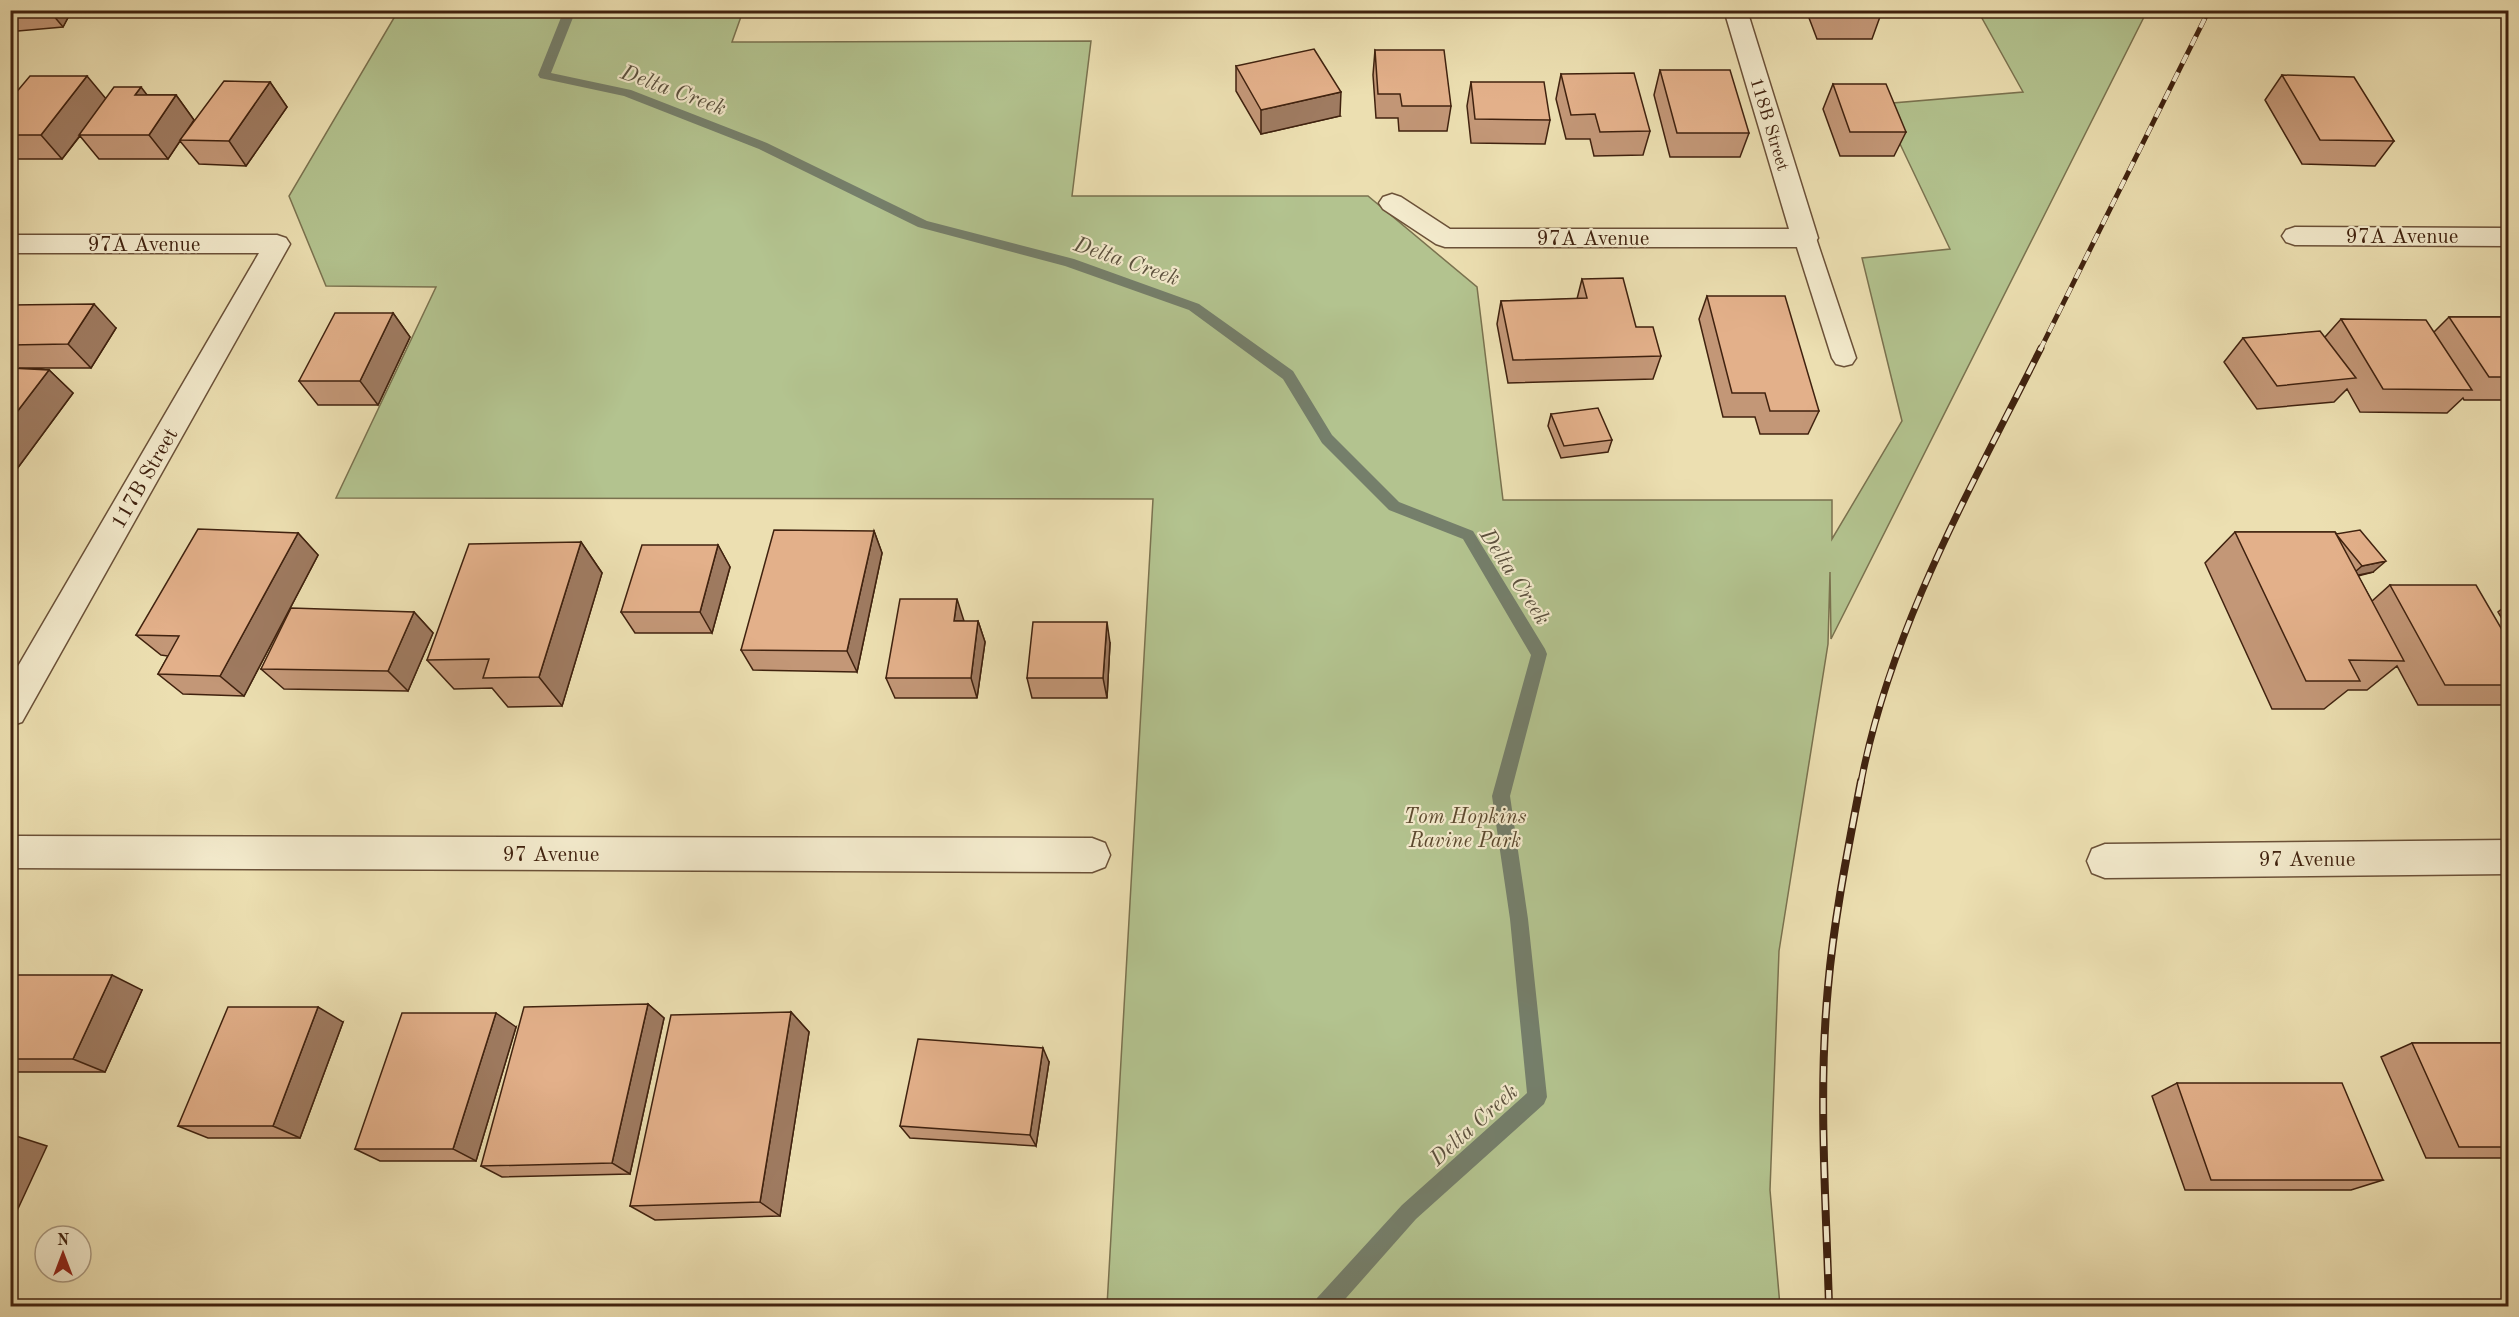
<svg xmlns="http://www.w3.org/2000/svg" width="2519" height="1317" font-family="'Old Standard TT',serif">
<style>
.green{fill:#b3c38f;stroke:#7a724f;stroke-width:1.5}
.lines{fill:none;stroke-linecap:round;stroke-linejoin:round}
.stream{fill:#757f6b;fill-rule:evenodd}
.service-casing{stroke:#6b5138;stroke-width:3}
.minor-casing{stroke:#6b5138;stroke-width:3}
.service{fill:#f3eacc;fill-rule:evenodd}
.minor{fill:#f3eacc;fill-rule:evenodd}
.rail-far2-casing{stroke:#40220f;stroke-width:5}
.rail-far1-casing{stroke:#40220f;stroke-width:7}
.rail-casing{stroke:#40220f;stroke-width:8}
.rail-far2{stroke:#f3eacc;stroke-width:4;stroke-dasharray:10;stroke-linecap:butt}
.rail-far1{stroke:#f3eacc;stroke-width:4.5;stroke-dasharray:13;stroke-linecap:butt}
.rail{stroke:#f3eacc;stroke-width:5;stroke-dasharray:16;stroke-linecap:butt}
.wall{fill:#c39777;stroke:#40220f;stroke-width:1.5}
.shaded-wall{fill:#9f7b61;stroke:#40220f;stroke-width:1.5}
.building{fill:#e3b08a;stroke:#40220f;stroke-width:1.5}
.labels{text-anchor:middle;stroke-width:4.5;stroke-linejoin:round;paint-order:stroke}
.far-street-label{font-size:18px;fill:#40220f;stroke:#f3eacc}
.street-label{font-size:21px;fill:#40220f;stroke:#f3eacc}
.park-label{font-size:21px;font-style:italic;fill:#5d4a2f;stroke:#f3eacc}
.water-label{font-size:22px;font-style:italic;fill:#5b503d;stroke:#f3eacc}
</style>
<rect width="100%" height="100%" fill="#ecdfb1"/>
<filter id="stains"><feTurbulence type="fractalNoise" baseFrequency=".00333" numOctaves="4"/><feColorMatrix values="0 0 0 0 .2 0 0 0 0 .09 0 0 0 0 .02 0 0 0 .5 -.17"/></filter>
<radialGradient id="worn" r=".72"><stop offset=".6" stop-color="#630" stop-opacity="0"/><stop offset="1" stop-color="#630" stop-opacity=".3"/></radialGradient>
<path class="green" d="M398,11h345l-11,31 359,-1 -19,155h296l109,91 26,213h329v39l70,-118 -40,-163 88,-9 -69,-145 142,-12 -45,-81h169l-316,628 -1,-67 -2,72 -49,307 -9,239 10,116h-673l46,-807 -817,-1 100,-211 -110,-1 -37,-90z"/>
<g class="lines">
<path class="stream" d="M564,10h12l-25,63 80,17 136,53 160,78 147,38 125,45 94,67 39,64 67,67 74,29 72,118 2,5 -37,142 18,123 19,178 -3,7 -128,115 -77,87h-25l3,-8 85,-93 125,-112 -17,-174 -18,-123 39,-141 -68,-116 -74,-29 -67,-67 -39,-64 -94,-69 -124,-44 -147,-39 -159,-78 -135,-53 -84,-18 -2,-3z"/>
<defs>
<path id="service" d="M1805,231l8,2 3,5 40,120 -4,6 -8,2 -8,-2 -4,-6 -38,-120 3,-5z"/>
<path id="minor" d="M1724,10h23l71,228 -4,6 -9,3h-360l-9,-3 -53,-35 -4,-6 4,-6 9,-3 9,3 49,32h339z
M2295,227l213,1v18l-213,-1 -9,-3 -4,-6 4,-6z
M10,235h267l9,3 4,6 -268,478 -12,4v-46l249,-427h-249z
M10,836l1082,2 13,5 5,12 -5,12 -13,5 -1082,-4z
M2508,840v34l-403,4 -13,-5 -5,-12 5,-12 13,-5z"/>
</defs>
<use href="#service" class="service-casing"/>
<use href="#minor" class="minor-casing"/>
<use href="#service" class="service"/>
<use href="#minor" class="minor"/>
<defs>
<path id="rail-far2" d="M2040,350l169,-340"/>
<path id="rail-far1" d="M1861,782c30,-155 110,-294 180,-434"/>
<path id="rail" d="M1829,1306c-3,-106 -11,-213 -1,-319 6,-69 20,-138 33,-206"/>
</defs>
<use href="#rail-far2" class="rail-far2-casing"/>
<use href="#rail-far1" class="rail-far1-casing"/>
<use href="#rail" class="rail-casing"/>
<use href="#rail-far2" class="rail-far2"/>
<use href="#rail-far1" class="rail-far1"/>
<use href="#rail" class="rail"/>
</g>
<path class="wall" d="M72,10l-9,17 -45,4 -8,-9v-9z
M1806,10h74l1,4 -9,25h-55z
M1375,50l76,56 -4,25h-48l-1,-13h-22l-3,-43z
M1236,66l104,50 -79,18 -25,-43z
M1660,70l89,63 -9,24h-70l-16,-62z
M1561,74l89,57 -7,24 -49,1 -4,-17h-24l-10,-40z
M2282,75l112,66 -19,25 -73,-2 -37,-64z
M270,82l17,25 -41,59 -47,-2 -19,-23 -12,18h-69l-19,-23 -18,23h-52v-64l96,4 41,-4h29l18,25 -5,8z
M1471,82l79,38 -5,24 -74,-1 -4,-37z
M1833,84l73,48 -12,24h-54l-17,-47z
M1582,279l54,48 25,29 -8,23 -145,4 -11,-59 4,-23 76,-2z
M1707,296l112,115 -11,23h-48l-5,-17h-32l-24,-98z
M10,305l106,23 -25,40h-72l30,2 24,23 -62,84z
M393,313l17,24 -32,68h-60l-19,-24z
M2449,317h59v83h-44l-1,-2 -16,15 -87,-1 -13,-23 -13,13 -77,7 -33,-47 19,-24 82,-1 16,-18 93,13z
M1551,414l61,26 -4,12 -47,6 -13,-32z
M874,531l8,22 -25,119 -104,-2 -12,-20z
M2235,532h100l38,40 -15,4 14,25 18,-16 118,55v63l-2,2h-88l-21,-39 -30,24h-19l-24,19h-52l-67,-146z
M298,533l20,22 -74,141 -61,-2 -25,-20 10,-18 -7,-1 -25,-20z
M581,542l21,31 -40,133 -54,1 -16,-19 -38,1 -27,-29z
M718,545l12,22 -18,66h-77l-14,-21z
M2508,604v25l-10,-17z
M414,612l19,21 -25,58 -124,-2 -23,-20z
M978,621l7,21 -8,56h-82l-9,-20z
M1110,643l-3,55h-75l-5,-20z
M10,975l132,15 -37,82h-95z
M648,1004l16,14 -34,156 -128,3 -21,-11z
M791,1012l18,20 -29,184 -125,4 -25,-14z
M343,1022l-43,116h-92l-30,-12z
M516,1027l-40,134h-96l-25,-12z
M2412,1043h96v115h-82l-45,-101z
M1049,1062l-13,84 -126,-8 -10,-12z
M2177,1083l206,97 -32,10h-166l-33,-94z"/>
<path class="shaded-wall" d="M55,10h17l-9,17 -10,-12z
M87,76l20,24 -45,59 -21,-24z
M270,82l17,25 -41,59 -17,-25z
M141,87l19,25 -25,-17z
M1341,92l-1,24 -79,18v-24z
M176,95l18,25 -26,39 -19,-24z
M94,304l22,24 -25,40 -23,-24z
M393,313l17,24 -32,68 -18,-24z
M49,370l24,23 -62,84 -1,-56z
M874,531l8,22 -25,119 -10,-21z
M298,533l20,22 -74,141 -24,-20z
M581,542l21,31 -40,133 -23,-29z
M718,545l12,22 -18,66 -12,-21z
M2386,561l-13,11 -24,5 13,-11z
M957,599l7,22h-10z
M414,612l19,21 -25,58 -20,-20z
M978,621l7,21 -8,56 -6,-20z
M1107,622l3,21 -3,55 -4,-20z
M112,975l30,15 -37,82 -32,-13z
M648,1004l16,14 -34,156 -18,-11z
M318,1007l25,15 -43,116 -27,-12z
M791,1012l18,20 -29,184 -20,-14z
M496,1013l20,14 -40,134 -23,-12z
M1043,1048l6,14 -13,84 -6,-11z
M13,1135l34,11 -37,80v-86z"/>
<path class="building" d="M12,10h43l-2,5 -43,3v-5z
M1824,10h56l1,4h-55z
M1314,49l27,43 -80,18 -25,-44z
M1375,50h69l7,56h-49l-2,-12h-22z
M1660,70h70l19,63h-72z
M1634,73l16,58 -50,1 -5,-18 -24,1 -10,-41z
M2282,75l72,2 40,64 -74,-1z
M30,76h57l-46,59h-31v-40h4z
M224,81l46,1 -41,59 -49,-1z
M1471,82h73l6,38 -75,-1z
M1833,84h53l20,48h-56z
M114,87h27l-6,8h41l-27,40h-70z
M1623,278l13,49h17l8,29 -148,4 -12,-59 86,-3 -5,-19z
M1707,296h78l34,115h-49l-5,-18h-33z
M94,304l-26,40 -58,1v-40z
M335,313h58l-33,68h-61z
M2449,317h59v60h-19z
M2341,319l85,1 46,70 -89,-1z
M2320,331l36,47 -79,8 -34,-48z
M10,368l39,2 -39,51z
M1598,408l14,32 -48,6 -13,-32z
M198,529l100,4 -78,143 -62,-2 21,-38 -43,-1z
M774,530l100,1 -27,120 -106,-1z
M2360,530l26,31 -24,5 -26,-32z
M2235,532h100l69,129 -55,-1 11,21h-54z
M581,542l-42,135 -56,1 6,-19 -62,1 42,-116z
M642,545h76l-18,67h-79z
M2390,585h86l32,55v45h-63z
M900,599h57l-3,22h24l-7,57h-85z
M291,608l123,4 -26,59 -127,-2z
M1033,622h74l-4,56h-76z
M10,975h102l-39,84h-63z
M648,1004l-36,159 -131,3 43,-159z
M228,1007h90l-45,119h-95z
M791,1012l-31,190 -130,4 41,-191z
M402,1013h94l-43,136h-98z
M918,1039l125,9 -13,87 -130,-9z
M2412,1043h96v104h-49z
M2177,1083h165l41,97h-172z"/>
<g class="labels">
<g class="far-street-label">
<text transform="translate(1770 124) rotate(73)" y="6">118B Street</text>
</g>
<g class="street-label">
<text x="2402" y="243">97A Avenue</text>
<text x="1593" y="245">97A Avenue</text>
<text x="144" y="251">97A Avenue</text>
<text transform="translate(144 478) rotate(-60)" y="7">117B Street</text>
<text x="551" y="861">97 Avenue</text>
<text x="2307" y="866">97 Avenue</text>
</g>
<g class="park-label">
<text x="1465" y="823">Tom Hopkins<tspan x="1465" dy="24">Ravine Park</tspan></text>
</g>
<g class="water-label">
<text transform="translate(674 89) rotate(20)" y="8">Delta Creek</text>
<text transform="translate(1127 260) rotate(19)" y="8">Delta Creek</text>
<text transform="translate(1516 576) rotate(57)" y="8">Delta Creek</text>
<text transform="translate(1473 1124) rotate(-42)" y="8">Delta Creek</text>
</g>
</g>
<rect width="2519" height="1317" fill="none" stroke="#ecdfb1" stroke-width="36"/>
<rect x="12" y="12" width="2495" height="1293" fill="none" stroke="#40220f" stroke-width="3"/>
<rect x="18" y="18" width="2483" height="1281" fill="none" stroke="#40220f" stroke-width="1.5"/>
<g transform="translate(63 1254)"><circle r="28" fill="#f3eacc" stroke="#ab9a80" stroke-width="1.5"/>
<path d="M0-4.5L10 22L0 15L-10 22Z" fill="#8f2418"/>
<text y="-9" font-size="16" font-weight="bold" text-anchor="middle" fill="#40220f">N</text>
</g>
<rect width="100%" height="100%" filter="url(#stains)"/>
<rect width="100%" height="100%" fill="url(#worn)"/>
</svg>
